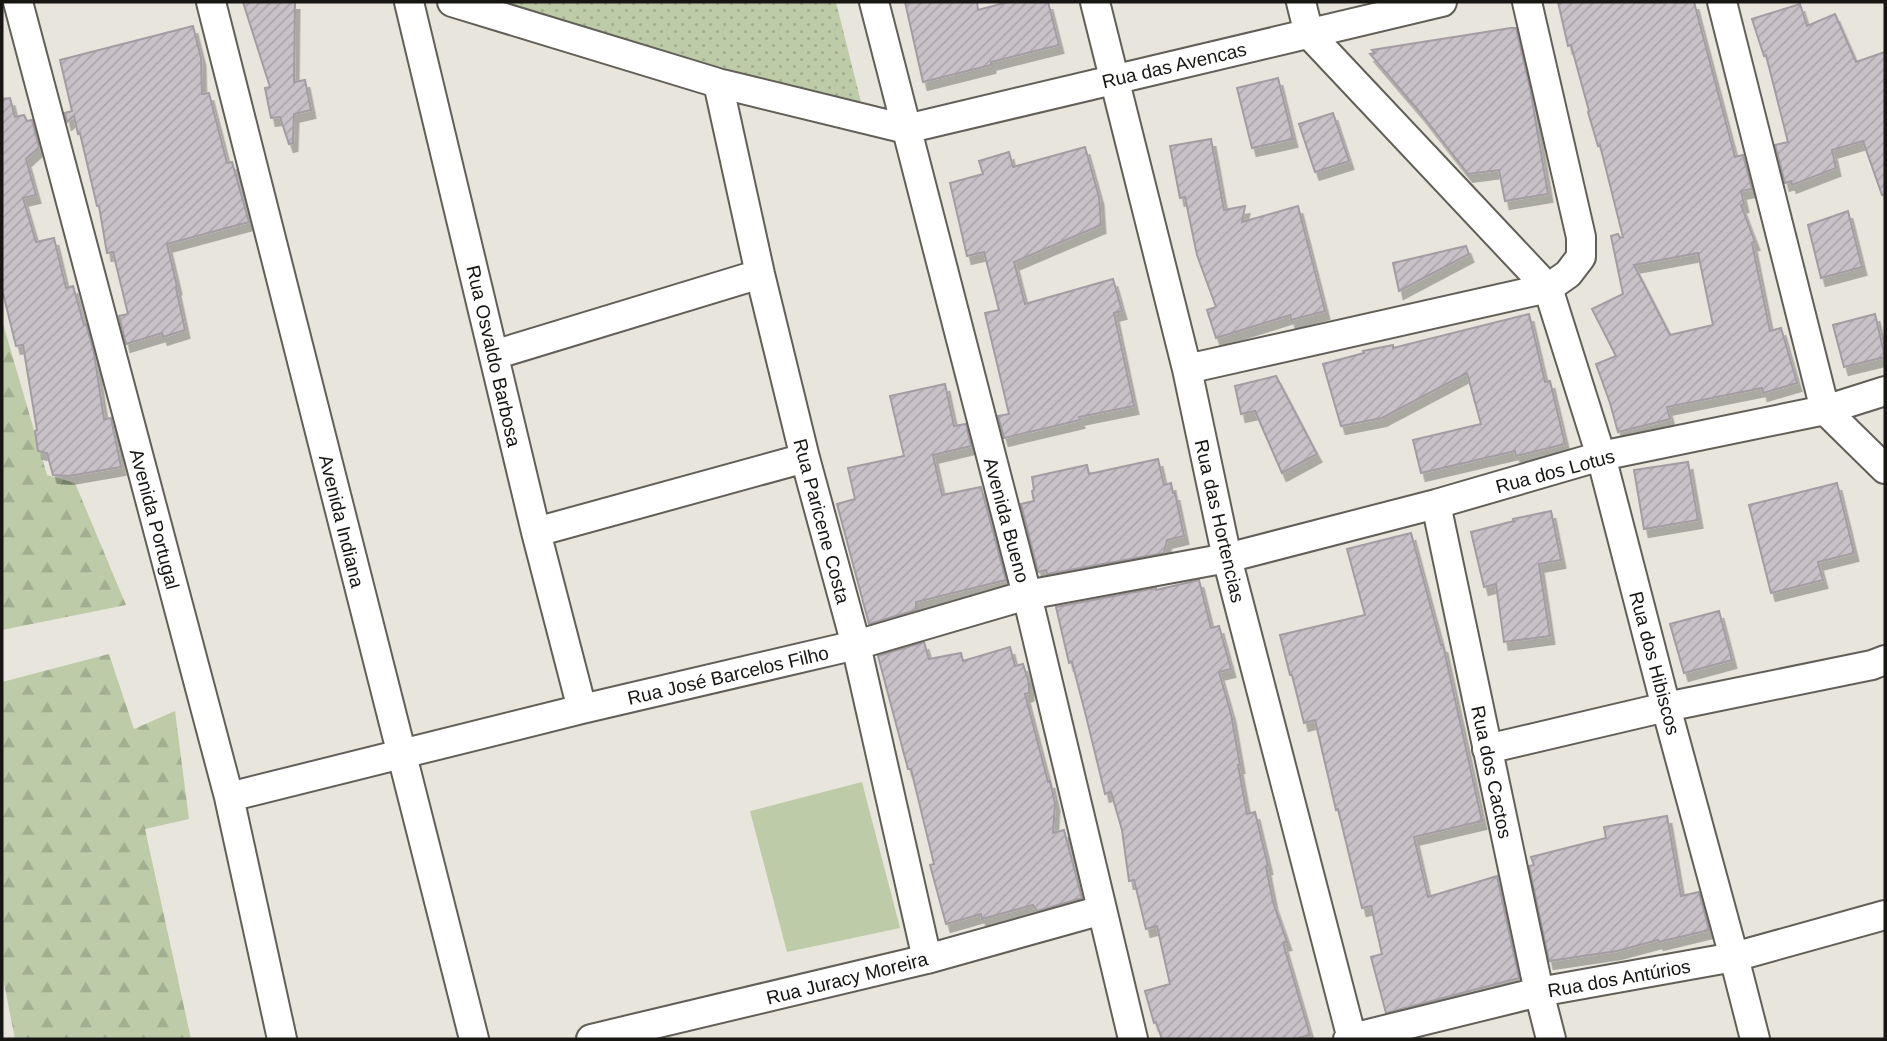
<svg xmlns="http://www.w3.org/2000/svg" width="1887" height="1041" font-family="Arial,sans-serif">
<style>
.grass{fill:url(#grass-dots)}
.forest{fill:url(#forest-firs)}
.pitch{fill:#bdcba8}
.building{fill:url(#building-hatch);stroke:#a39ca2;stroke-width:2;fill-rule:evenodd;filter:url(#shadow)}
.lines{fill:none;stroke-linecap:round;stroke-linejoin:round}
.street-casing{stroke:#615f57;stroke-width:32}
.street{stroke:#fff;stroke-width:28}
.labels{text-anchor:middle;stroke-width:5;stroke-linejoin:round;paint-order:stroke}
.street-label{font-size:19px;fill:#171613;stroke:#fff}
</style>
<defs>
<pattern id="grass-dots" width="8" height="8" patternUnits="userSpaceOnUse" patternTransform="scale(1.75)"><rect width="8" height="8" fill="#bdcba8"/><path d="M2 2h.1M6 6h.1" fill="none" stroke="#a2ae90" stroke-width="1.8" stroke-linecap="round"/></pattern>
<pattern id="forest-firs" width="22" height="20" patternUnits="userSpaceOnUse" patternTransform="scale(1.75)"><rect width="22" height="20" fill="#bdcba8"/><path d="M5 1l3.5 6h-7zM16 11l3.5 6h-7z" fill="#a2ae90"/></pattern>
<pattern id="building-hatch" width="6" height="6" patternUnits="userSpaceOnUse" patternTransform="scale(1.75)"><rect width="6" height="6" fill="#c9c1c8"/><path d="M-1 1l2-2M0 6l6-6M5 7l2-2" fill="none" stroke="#aca5ab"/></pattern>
<filter id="shadow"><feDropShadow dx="4.5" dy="8" stdDeviation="0" flood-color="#0004"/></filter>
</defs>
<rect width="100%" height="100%" fill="#e7e5dc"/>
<path class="grass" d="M486,2h350l26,104z"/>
<path class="forest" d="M2,320l45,155 28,8 51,122 -124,25z
M109,654l25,75 41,-18 14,108 -44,10 46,210h-176l-13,-66v-291z"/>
<path class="pitch" d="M862,782l38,146 -113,24 -37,-141z"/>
<path class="building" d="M243,2h52l-1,80 11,-2 6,30 -17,4 -1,29 -4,1 -9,-27 -9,1 -6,-30 5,-1z
M905,2h72l1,8 30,-8h40l11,43 -68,17v3l-68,17z
M1558,2h136l41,155 8,-2 9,34 -11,2 3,13 -3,1 14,37 -3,1 18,88 11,-3 16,55 -34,10 -1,-5 -95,19 3,12 -52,13 -8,-29 -14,-39 20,-8 -24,-47 31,-15 -12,-58 7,-2 2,4 3,-1 -23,-92 -2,1 -10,-34 1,-1 -18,-66 -3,1zM1698,253l15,72 -43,10 -36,-70z
M1800,4l7,22 28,-12 21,48 29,-10v142l-3,1 -19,-54 -31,9 4,18 -44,17 -1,-4 -6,2 -10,-38 13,-3 -22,-87 -2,1 -12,-37z
M193,26l8,32 1,36 7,-1 18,70 5,-1 17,60 -82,22 10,42 -1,2 9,42 -22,7 -1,-4 -36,11 -7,-28 9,-2 -15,-62 -6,1 -8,-47h-2l-17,-73 -2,1 -4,-18 -7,6 -2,-9 7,-2 -12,-51z
M1511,28h5l14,60 18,106 -43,7 -6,-31 -31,4 -50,-64 -48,-56 5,-1 -3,-3z
M1278,78l15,61 -41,9 -15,-60z
M10,98l5,19 9,-2 3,6 5,-1 7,27 -13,12 10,36 -13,3 13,44 18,-4 12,50 7,-2 11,39 2,-1 8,29 10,66 7,-1 10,49 -52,9 -16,-1 -6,-22 -9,-2 -3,-20 2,-1 -14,-85 -7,1 -14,-57v-190z
M1333,113l16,48 -34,11 -16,-48z
M1211,139l13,71 21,-4 -3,16 56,-16 27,105 -34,9 -1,-5 -74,23 -9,-28 9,-3 -19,-52 -12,-58 -5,1 -10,-52z
M1085,147l14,50 2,28 -87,37 11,42 88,-25 9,32 -8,2 20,93 -55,11 1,3 -76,18 -6,-22 11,-2 -24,-101 14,-3 -15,-58 -17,4 -17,-73 33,-9 -4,-13 30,-9 4,15z
M1848,211l14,56 -41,11 -13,-53z
M1466,246l3,8 -70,37 -6,-28z
M1529,314l16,68 5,-1 15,63 -49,12 -1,-5 -94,22 -8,-33 68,-16 -14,-51 -85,45 -41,8 -18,-62 41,-11 -1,-2 30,-6v3z
M1875,314l10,43 -41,10 -11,-42z
M1276,376l41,78 -35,19 -27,-62 -14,3 -6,-28z
M945,384l9,42 12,-2 5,22 -38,9 9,40 39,-8 25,93 -90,22v8l-47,14 -32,-120 18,-5 -7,-31 56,-12 -14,-60z
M1158,459l6,26 7,-2 2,10h2l9,43 -17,4 -3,13 -117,21 -1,-4 -8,2 -17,-68 13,-3 -2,-10 2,-1 -2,-13 55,-12 2,9z
M1688,462l10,58 -54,9 -10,-59z
M1837,483l17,70 -36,9 5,18 -52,13 -22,-88z
M1551,511l10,49 -22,4 11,72 -46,6 -8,-58 -12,3 -13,-55 43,-11 -1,-2z
M1411,533l30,112h2l39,176 -68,16 14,60 69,-21 22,102 -133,35 -15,-56 11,-3 -11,-48 -9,2 -24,-99 -2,1 -21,-90 -11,3 -12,-48h-2l-10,-40 85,-20 -18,-66z
M1199,580l12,48 8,-2 12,43 -12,3 12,42 9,51h-2l9,49 8,-2 13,54 -2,1 7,35 14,40 -4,1 27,92 -16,4h-132l-6,-17 -2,1 -9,-32 25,-7 -13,-58 -11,3 -12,-49 -5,1 -7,-51 -11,-38 -6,2 -18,-74 -15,-58 -3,1 -13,-56 100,-19v2z
M1719,611l13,49 -48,13 -14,-49z
M924,642l5,17 32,-6 2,8 47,-14 5,19 8,-2 6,19v10l-4,1 23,88 2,-1 5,22 -2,30 11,-3 18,68 -45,13 -4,-6 -51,14 -1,-5 -35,10 -16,-59 4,-1 -23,-95h-3l-30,-113z
M1667,816l14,80 18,-4 10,38 -50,12 -1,-2 -41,11 -68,10 -20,-95 5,-1 -3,-8 75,-19 -2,-11z"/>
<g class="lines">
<defs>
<path id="street" d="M18,2l211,795 53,242
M211,2l263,1037
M409,2l127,530 46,177
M452,2l266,81 188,46 536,-127
M874,2l153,593 106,444
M1095,2l92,367 40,189 125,481
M1301,2l8,32 239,254 53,168 65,251 68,250 21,82
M1722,2l103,408 60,59
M718,83l42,191 45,184 51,187 71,314
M494,355l266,-81
M1187,369l361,-81 20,-14 13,-17v-20l-54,-235
M1436,504l103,488 12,47
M536,532l269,-74
M1487,749l179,-42 206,-42 13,-5
M229,797l353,-88 274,-64 171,-50 200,-37 209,-54 165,-48 224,-46 60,-19
M591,1039l336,-80 175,-49
M1348,1039l191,-47 195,-35 151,-42"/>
</defs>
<use href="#street" class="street-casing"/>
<use href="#street" class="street"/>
</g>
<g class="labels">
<g class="street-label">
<text transform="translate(1174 65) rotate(-13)" y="7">Rua das Avencas</text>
<text transform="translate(494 356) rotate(77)" y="7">Rua Osvaldo Barbosa</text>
<text transform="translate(1555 471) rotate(-15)" y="7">Rua dos Lotus</text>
<text transform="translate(155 519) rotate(75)" y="7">Avenida Portugal</text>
<text transform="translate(1007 520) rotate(75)" y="7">Avenida Bueno</text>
<text transform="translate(342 521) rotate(76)" y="7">Avenida Indiana</text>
<text transform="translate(822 521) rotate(75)" y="7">Rua Paricene Costa</text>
<text transform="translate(1220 521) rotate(77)" y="7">Rua das Hortencias</text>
<text transform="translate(1655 663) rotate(75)" y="7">Rua dos Hibiscos</text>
<text transform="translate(728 675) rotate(-13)" y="7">Rua José Barcelos Filho</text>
<text transform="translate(1492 772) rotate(78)" y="7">Rua dos Cactos</text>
<text transform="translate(847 978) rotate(-14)" y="7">Rua Juracy Moreira</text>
<text transform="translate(1619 978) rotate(-10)" y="7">Rua dos Antúrios</text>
</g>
</g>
<rect width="1887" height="1041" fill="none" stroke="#171613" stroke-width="7"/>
</svg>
